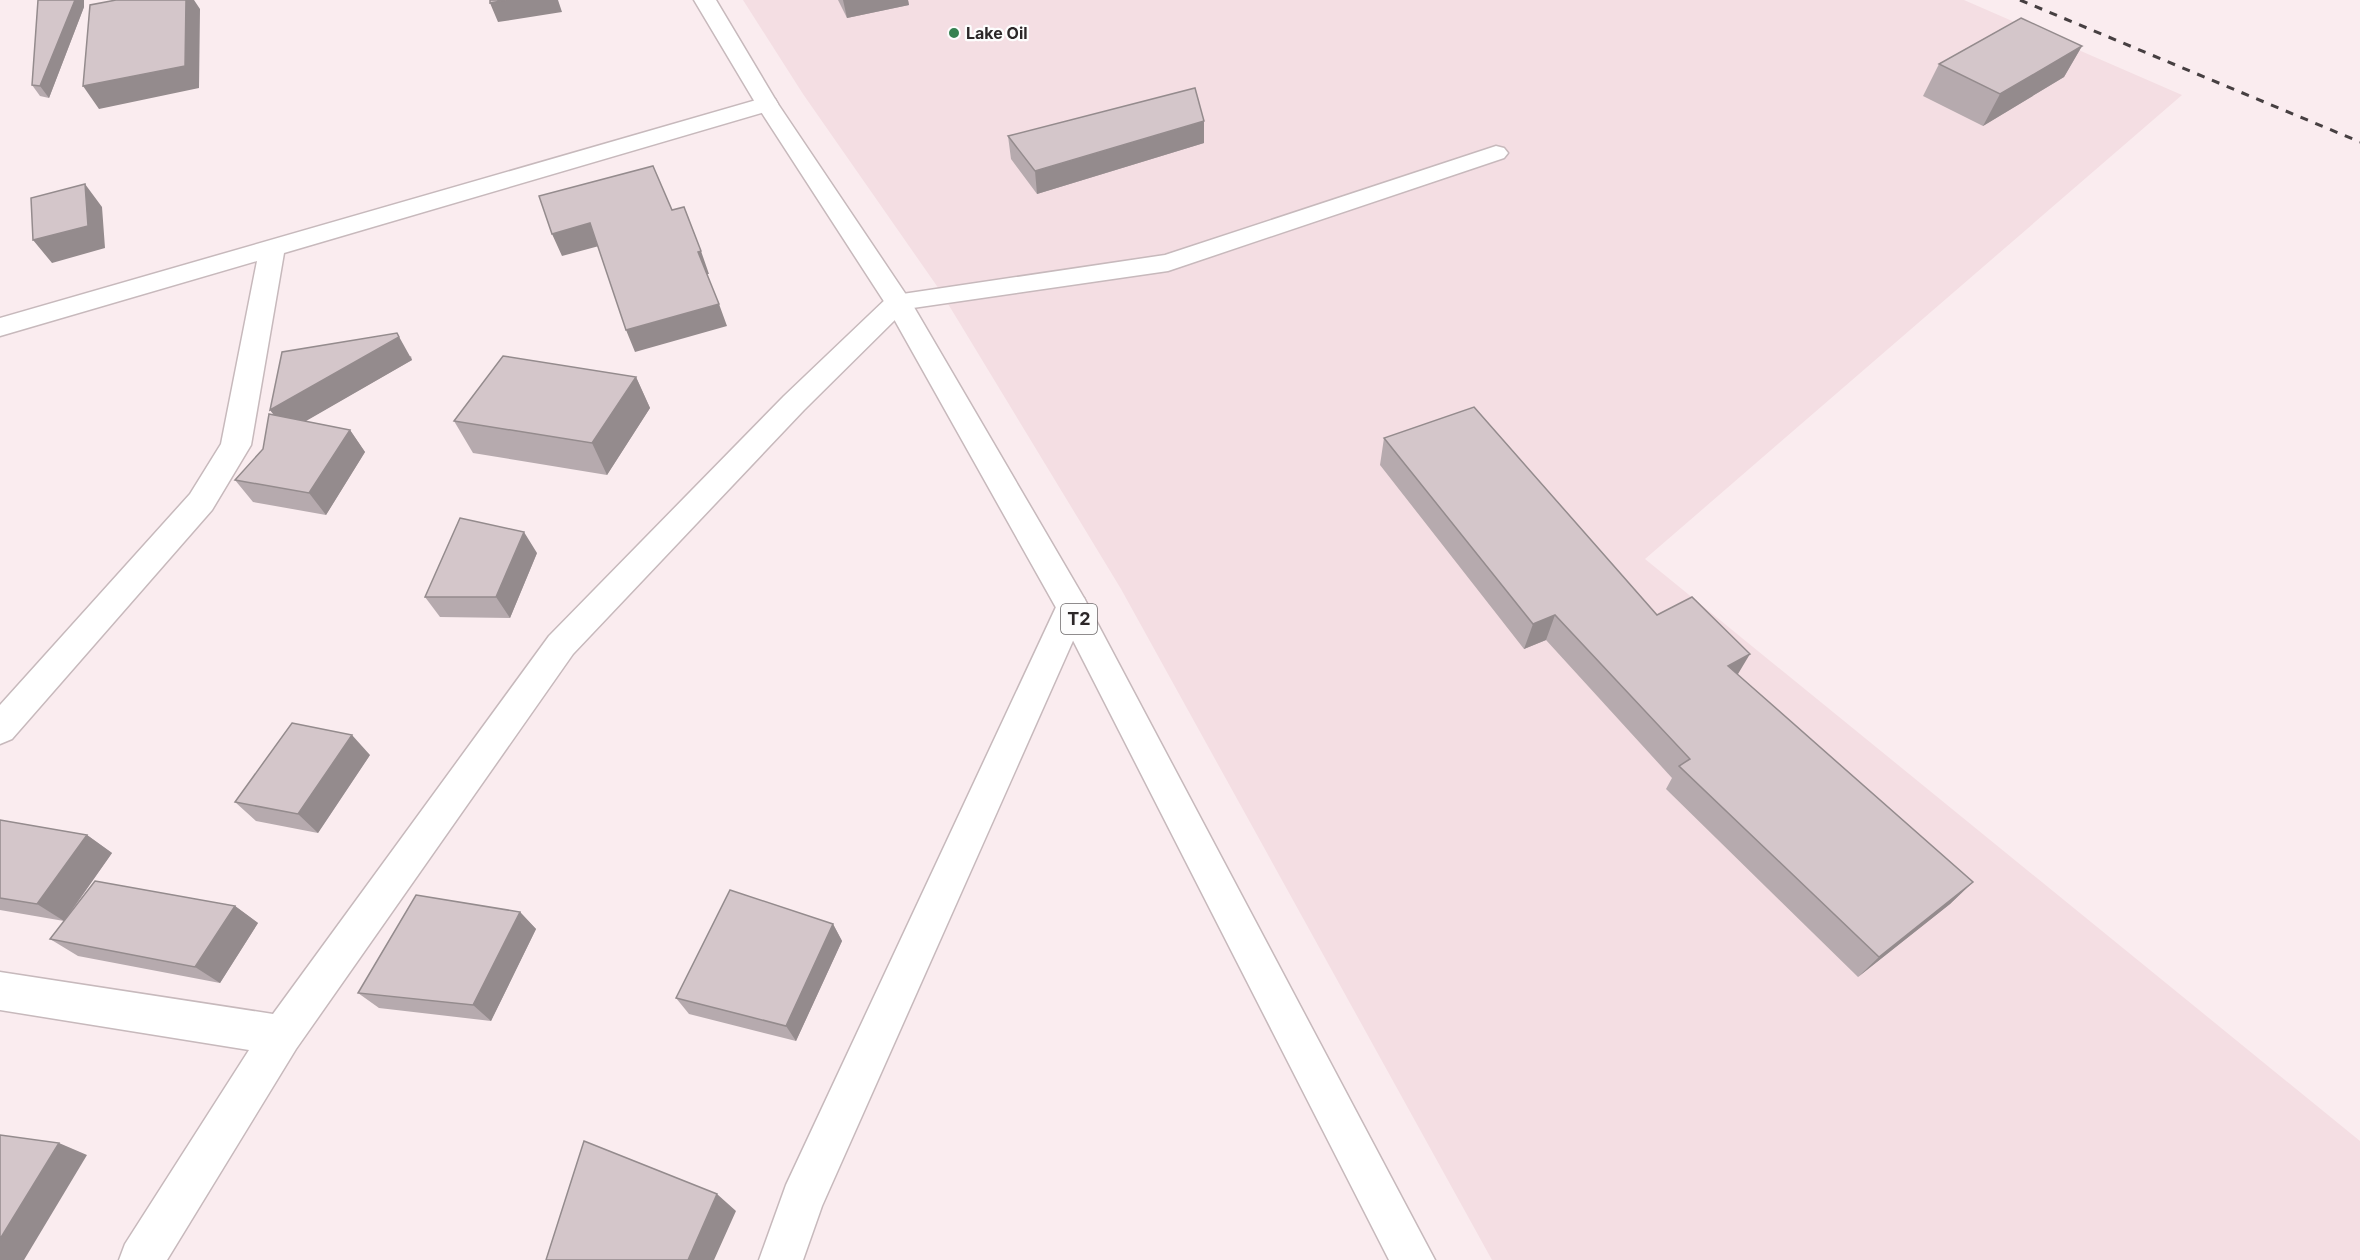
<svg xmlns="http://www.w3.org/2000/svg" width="2360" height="1260" font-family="Inter,sans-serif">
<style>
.built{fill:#f4dee3}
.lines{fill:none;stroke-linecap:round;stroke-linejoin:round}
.minor-casing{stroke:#c7b9bc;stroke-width:3}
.highway-casing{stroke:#c7b9bc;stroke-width:3}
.minor{fill:#fff;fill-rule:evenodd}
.highway{fill:#fff;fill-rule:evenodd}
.rail{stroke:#463f41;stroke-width:3;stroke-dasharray:8 8;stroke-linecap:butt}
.wall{fill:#b6aaae}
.shaded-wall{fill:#948b8d}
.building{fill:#d4c6ca;stroke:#948b8d;stroke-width:1.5}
.poi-dot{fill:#358150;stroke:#fdfdfd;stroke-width:2}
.labels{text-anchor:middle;stroke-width:4.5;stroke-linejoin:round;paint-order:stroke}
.far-poi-label{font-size:16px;font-weight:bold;fill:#2c2728;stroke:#fdfdfd;text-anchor:start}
.shield{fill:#fdfdfd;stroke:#6b6768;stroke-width:1.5}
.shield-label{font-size:18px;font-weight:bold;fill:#2c2728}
</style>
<rect width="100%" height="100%" fill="#faecef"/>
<path class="built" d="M743,0h1221l218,95 -537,464 715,582v119h-868l-371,-671 -182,-300 -136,-195z"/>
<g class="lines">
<defs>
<path id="minor" d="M767,97l8,2 3,5 -3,5 -491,144 -33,192 -39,65 -200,229 -12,5v-39l190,-211 31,-50 36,-183 -257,75v-18z
M1496,146l8,2 4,5 -4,5 -336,113 -262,38 -102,101 -231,244 -277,395 -129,211h-48l6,-16 124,-194 -249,-40v-38l273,42 276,-378 235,-240 105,-100 276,-41z
M1072,594l12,4 4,9 -266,599 -19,54h-44l27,-75 270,-578 4,-9z"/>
<path id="highway" d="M694,0h22l62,104 133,198 173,296 351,662h-46l-330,-647 -174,-310 -129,-199z"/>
</defs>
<use href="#minor" class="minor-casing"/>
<use href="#highway" class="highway-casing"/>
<use href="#minor" class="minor"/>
<use href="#highway" class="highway"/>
<path class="rail" d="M2020,0l340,142"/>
</g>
<path class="wall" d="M38,0h46v7l-35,91 -9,-2 -8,-11z
M838,0h70l1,5 -62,13z
M2082,46l-18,31 -81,49 -60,-30 16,-32z
M1008,136l196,7 -167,51 -26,-35z
M411,356l1,4 -107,61 45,9 15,22 -39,63 -73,-13 -18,-22 28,-31 11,-34 -4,-5z
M636,377l14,31 -43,67 -134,-22 -19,-32z
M1384,438l273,177 81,60 235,207 -23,22 -92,73 -192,-188 6,-11 -126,-138 -22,9 -144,-184z
M537,553l-27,65 -70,-1 -15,-20z
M370,755l-52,78 -62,-12 -21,-19z
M0,820l87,15 25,18 -44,63 167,-10 23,17 -38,60 -142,-27 -28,-17 14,-18 -64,-11z
M520,912l16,17 -45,92 -112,-13 -21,-15z
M833,924l9,17 -46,100 -107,-27 -13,-16z"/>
<path class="shaded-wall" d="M75,0h9v7l-35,91 -9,-12z
M186,0h8l6,9 -1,79 -100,21 -16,-23z
M506,0h52l4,12 -64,10 -8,-19z
M843,0h65l1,5 -62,13z
M2082,46l-18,31 -81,49 17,-32z
M1204,121v22l-167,51 -2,-23z
M85,184l17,23 3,41 -53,15 -19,-23z
M590,223l9,23 -37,10 -10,-22z
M701,251l8,23h-3l-8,-22z
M719,304l8,22 -92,26 -9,-22z
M397,333l15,27 -125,72 -17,-22z
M636,377l14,31 -43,67 -15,-32z
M350,430l15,22 -39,63 -17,-22z
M524,532l13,21 -27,65 -14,-21z
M1555,615l-9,25 -22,9 9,-25z
M1750,654l-15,25 -7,-13z
M352,735l18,20 -52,78 -20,-19z
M87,835l25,18 -48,68 -27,-17z
M1973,882l-23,22 -92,73 21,-20z
M235,906l23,17 -38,60 -25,-16z
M520,912l16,17 -45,92 -18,-16z
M833,924l9,17 -46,100 -10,-15z
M59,1143l28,12 -63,105h-24v-21z
M717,1194l19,17 -22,49h-26z"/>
<path class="building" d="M38,0h37l-35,86 -8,-1z
M116,0h70l-1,66 -102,20 7,-81z
M490,0h16l-16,3z
M2021,18l61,28 -82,48 -61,-30z
M1195,88l9,33 -169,50 -27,-35z
M653,166l19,44 12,-3 17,44 -3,1 21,52 -93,26 -36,-107 -38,11 -13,-38z
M85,184l3,42 -55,14 -2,-42z
M397,333l2,4 -129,73 12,-58z
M503,356l133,21 -44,66 -138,-22z
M1474,407l183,208 35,-18 58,57 -22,12 245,216 -94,75 -200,-191 11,-7 -135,-144 -22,9 -149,-186z
M269,414l81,16 -41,63 -74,-13 28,-31z
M460,518l64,14 -28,65h-71z
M292,723l60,12 -54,79 -63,-12z
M0,820l87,15 -50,69 -37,-6z
M95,881l140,25 -40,61 -145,-28z
M730,890l103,34 -47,102 -110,-28z
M416,895l104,17 -47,93 -115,-12z
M0,1135l59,8 -59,96z
M584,1141l133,53 -29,66h-142z"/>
<circle class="poi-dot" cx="954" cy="33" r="6"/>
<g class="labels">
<g class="far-poi-label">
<text x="966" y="39">Lake Oil</text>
</g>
<rect class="shield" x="1061" y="604" width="36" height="30" rx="4.5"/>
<g class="shield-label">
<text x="1079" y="625">T2</text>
</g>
</g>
</svg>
